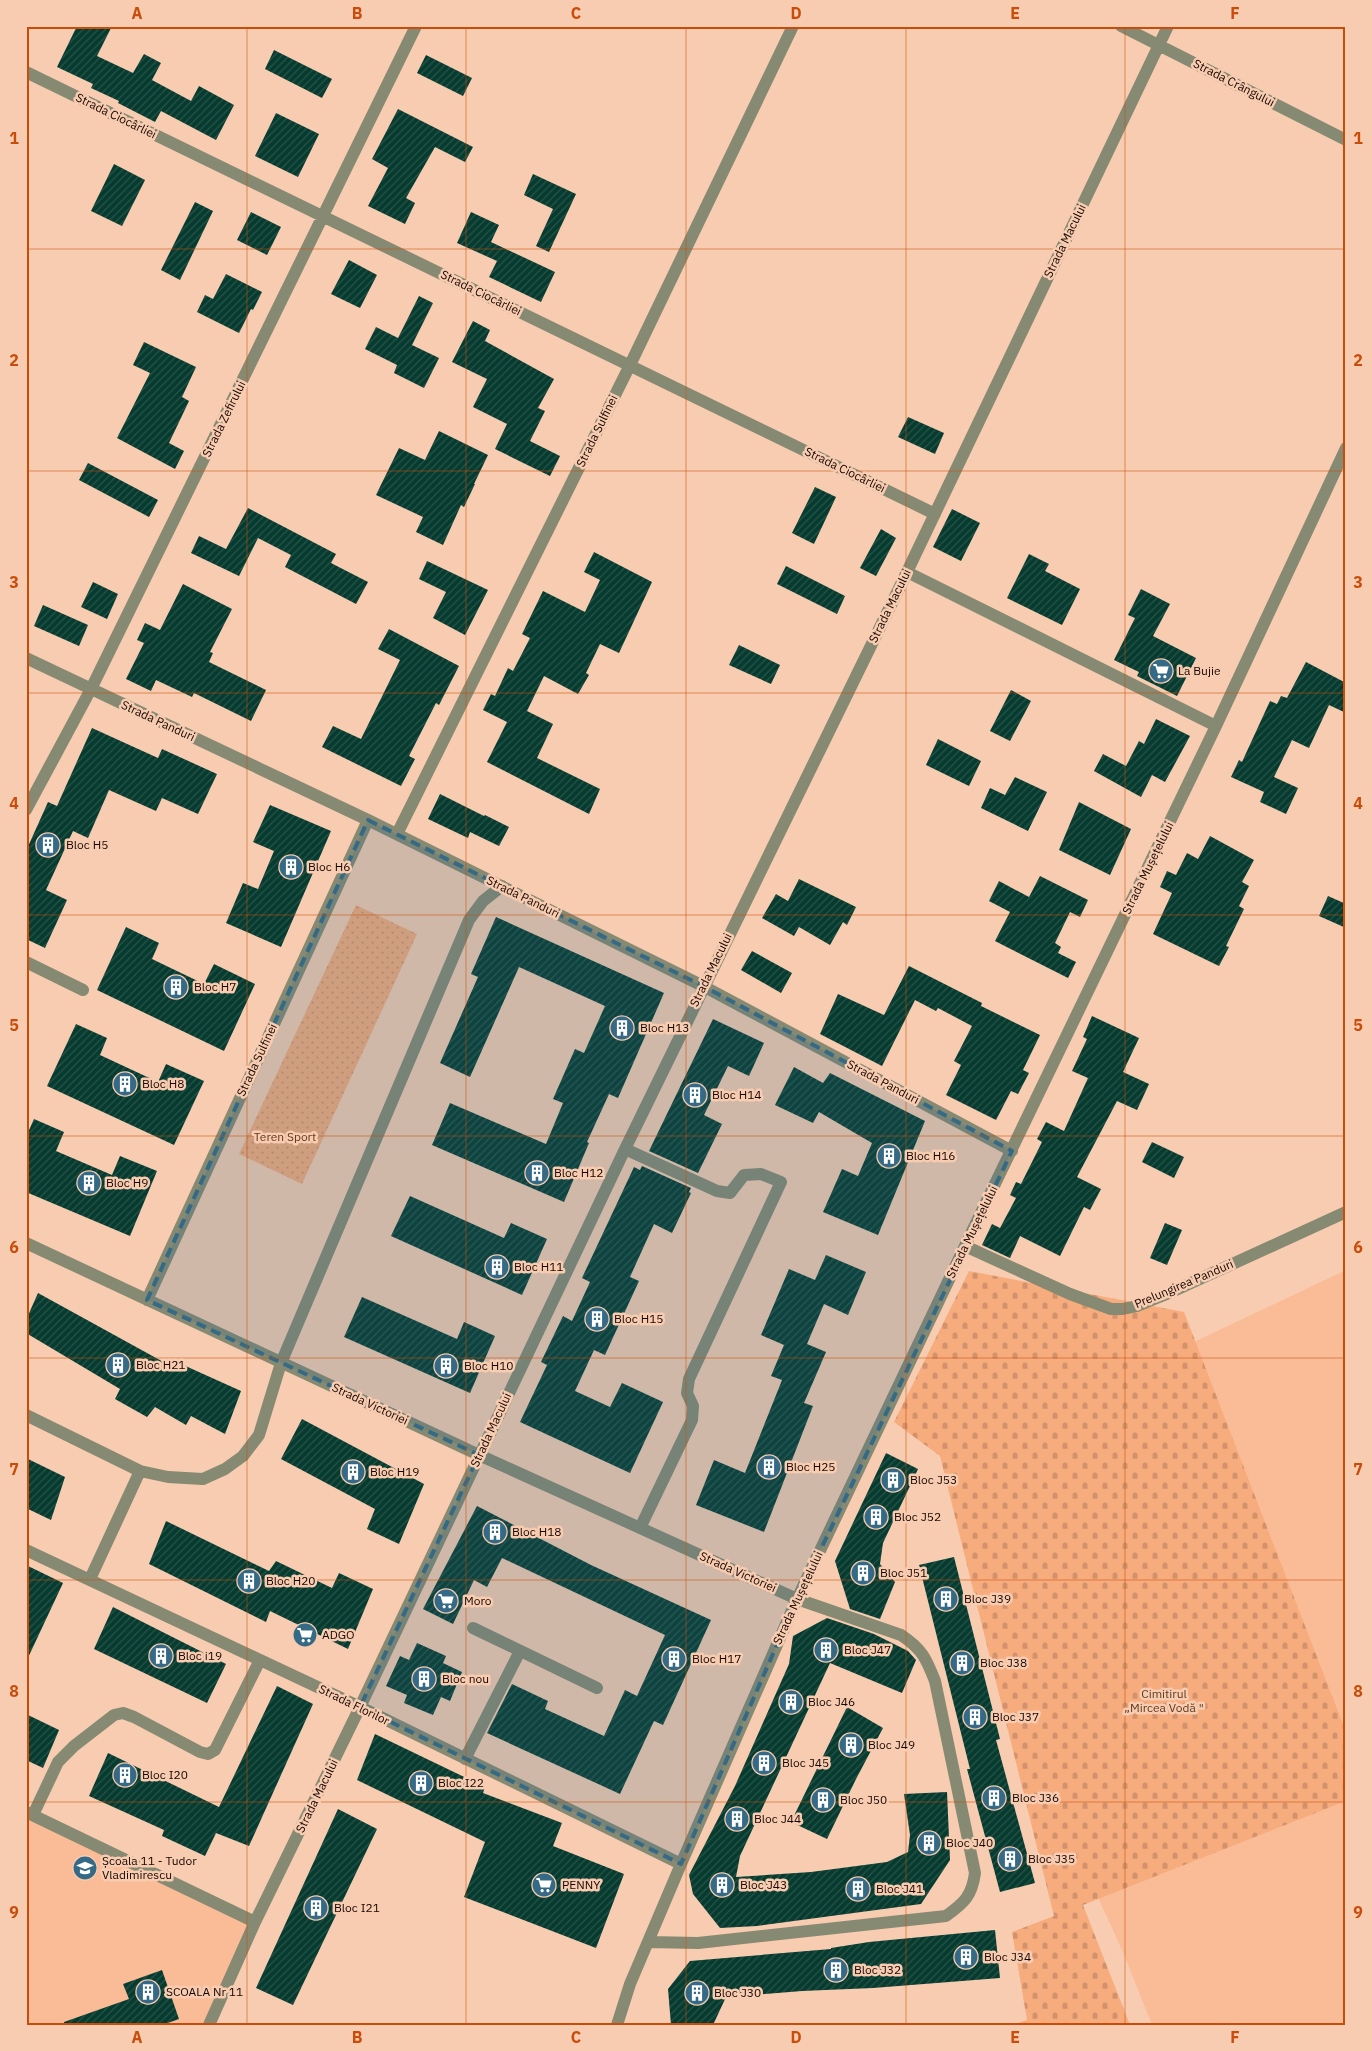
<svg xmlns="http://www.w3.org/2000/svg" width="1372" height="2051" font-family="'IBM Plex Sans',sans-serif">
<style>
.built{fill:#fabc97}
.cemetery{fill:url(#cemetery-stones)}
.park{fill:url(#park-dots)}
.building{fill:url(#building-hatch)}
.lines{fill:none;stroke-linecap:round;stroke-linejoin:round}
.minor{stroke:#878a72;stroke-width:12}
.marked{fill:#346a85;fill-opacity:0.2;stroke:#346a85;stroke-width:4;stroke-dasharray:10 6;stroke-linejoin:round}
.grid{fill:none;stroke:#c94d0a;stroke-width:1;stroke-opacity:0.55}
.labels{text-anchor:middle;stroke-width:5;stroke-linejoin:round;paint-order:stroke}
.street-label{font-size:12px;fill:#180700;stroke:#f8ccb1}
.poi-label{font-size:12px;fill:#180700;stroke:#f8ccb1;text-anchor:start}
.park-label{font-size:12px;fill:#61391e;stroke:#f8ccb1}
.neatline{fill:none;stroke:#c94d0a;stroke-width:2}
.grid-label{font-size:16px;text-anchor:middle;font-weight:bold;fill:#c94d0a}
</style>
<defs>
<pattern id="cemetery-stones" width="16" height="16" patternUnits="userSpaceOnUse" patternTransform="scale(1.25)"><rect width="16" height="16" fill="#f7ac7e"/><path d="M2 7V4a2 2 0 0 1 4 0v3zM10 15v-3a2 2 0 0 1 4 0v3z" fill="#d3926b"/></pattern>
<pattern id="park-dots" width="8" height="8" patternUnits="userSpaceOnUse" patternTransform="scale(1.25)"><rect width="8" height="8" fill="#f7ac7e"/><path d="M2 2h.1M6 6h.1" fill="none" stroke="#d3926b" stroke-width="1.8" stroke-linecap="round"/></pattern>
<pattern id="building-hatch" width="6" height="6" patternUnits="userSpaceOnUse" patternTransform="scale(1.25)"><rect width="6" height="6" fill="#063b2f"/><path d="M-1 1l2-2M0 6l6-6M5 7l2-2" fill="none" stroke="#2a5349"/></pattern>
</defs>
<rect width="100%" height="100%" fill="#f8ccb1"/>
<path class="built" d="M1346,1270v755h-194l-29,-73 -46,-100 81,-493z
M26,1812l229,110 -46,103h-183z"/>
<path class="cemetery" d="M969,1271l215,41 162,420v69l-263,104 47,120h-119l16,-5 -15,-88 42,-16 -114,-460 -46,-34z"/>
<path class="park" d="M356,905l61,29 -115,250 -63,-30z"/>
<path class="building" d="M77,26h35l-15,30 36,17 11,-19 17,9 -9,17 39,21 8,-15 35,19 -18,35 -55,-29 -6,11 -37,-19 1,-2 -28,-13 2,-4 -36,-17z
M274,50l58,29 -10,19 -57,-29z
M426,55l46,23 -9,18 -46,-23z
M398,109l75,38 -8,15 -30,-15 -29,51 9,5 -10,21 -37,-18 20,-38 -16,-9z
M276,113l43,21 -21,43 -43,-21z
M114,164l31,16 -23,46 -31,-15z
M533,174l43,20 -27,58 -13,-6 17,-37 -29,-14z
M195,202l18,9 -33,69 -19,-10z
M251,212l30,15 -14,28 -30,-15z
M471,212l28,13 -8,17 64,30 -14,30 -52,-25 8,-16 -40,-18z
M349,260l28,15 -17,33 -29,-14z
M226,274l36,18 -9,18 -2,-1 -12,24 -42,-21 8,-17 8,4z
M419,296l14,7 -21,42 27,13 -15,30 -30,-15 3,-8 -32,-16 11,-22 22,11z
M473,321l17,9 -5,11 69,38 -16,29 7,3 -15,30 30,15 -10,20 -55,-27 12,-25 -34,-17 14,-28 -35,-17z
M144,342l52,25 -14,30 7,4 -20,42 15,8 -9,18 -58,-31 33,-65 -17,-8z
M908,417l36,16 -9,21 -37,-17z
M439,431l49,24 -14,29h1l-11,23 -3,-2 -18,40 -27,-13 7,-15 -47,-22 23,-47 26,12z
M88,463l70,37 -9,17 -70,-37z
M815,487l21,10 -22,47 -22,-11z
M248,508l88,46 -5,9 37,19 -12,22 -71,-37 6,-12 -33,-17 -19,38 -48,-23 8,-17 27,13z
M952,509l28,14 -19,38 -28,-14z
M881,529l15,9 -20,38 -16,-8z
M594,552l58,30 -33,71 -19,-9 -14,29 3,2 -11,19 -34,-18 -17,35 26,13 -16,34 63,31 -11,25 -102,-52 20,-40 -24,-12 8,-16 4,2 13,-28 5,3 17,-33 -8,-4 21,-43 42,21 15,-32 -16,-8z
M1029,554l20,10 -4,7 35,18 -18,36 -55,-27z
M427,561l61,29 -23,45 -32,-17 13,-26 -27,-13z
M786,566l59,30 -8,18 -60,-30z
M93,582l25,12 -11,25 -26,-12z
M183,584l49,25 -22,43 3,1 -4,9 57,28 -15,31 -57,-28 -2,4 -36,-17 -5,11 -25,-12 18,-36 -7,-3 8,-17 15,7z
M1141,589l29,15 -17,32 43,22 -19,38 -40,-20 2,-4 -25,-12 21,-42 -7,-3z
M43,605l45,20 -9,21 -45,-20z
M389,629l70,37 -20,39 -3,-2 -27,53 6,3 -14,27 -79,-39 11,-21 28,13 39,-79 -22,-11z
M739,645l41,20 -9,19 -42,-19z
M1306,662l40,21v30l-17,-8 -20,43 -17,-8 -18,37 24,11 -12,26 -26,-12 4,-10 -33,-15 8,-17 3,2 28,-61 7,3 4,-8 6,2z
M1011,690l20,11 -21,40 -20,-10z
M1156,719l34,17 -25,46 -13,-7 -11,22 -47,-26 9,-17 23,12 13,-25 5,3z
M92,728l66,30 4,-9 55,25 -19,40 -36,-16 -6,13 -47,-21 -21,48 -15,-7 -27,59 21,10 -22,48 -19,-9v-88l22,-49 9,4z
M938,739l43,22 -12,25 -43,-21z
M1015,777l32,15 -19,39 -47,-23 9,-20 15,7z
M440,794l44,22 1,-1 24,12 -10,19 -29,-14 -2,6 -40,-19z
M1079,802l52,27 -21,46 -51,-25z
M270,805l61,26 -50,116 -55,-24 17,-40 15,6 16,-38 -21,-9z
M1210,836l44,24 -12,22 7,4 -10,20 5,3 -18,37 3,1 -10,19 -66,-32 19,-41 -12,-6 7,-16 9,4 11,-22 11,6z
M1040,876l48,24 -8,17 -10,-5 -15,31 6,4 -3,6 18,9 -8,16 -73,-37 15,-29 -21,-11 10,-20 30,16z
M799,879l57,28 -9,18 -4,-3 -13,23 -31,-18 -5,9 -32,-18 14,-24 12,7z
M1328,896l18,8v24l-27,-12z
M496,917l168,76 -46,105 -9,-4 -22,48 2,1 -25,59 -132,-57 18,-42 96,41 17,-41 -10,-4 22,-50 9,4 21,-47 -86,-39 -49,110 -30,-14 38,-86 -7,-3z
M126,927l33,16 -7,16 52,25 10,-20 41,20 -31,67 -127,-61z
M752,951l40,22 -11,20 -40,-23z
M909,966l73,37 -1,3 59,29 -17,35 6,3 -11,21 -7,-3 -15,29 -50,-25 15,-30 -7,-4 18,-35 -34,-18 -2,3 -21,-11 -33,66 -62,-32 18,-40 46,21z
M1092,1016l47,22 -16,34 26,12 -12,26 -20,-9 -40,76 24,12 -11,21 -6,-3 -24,49 -40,-20 -10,22 -28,-13 10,-21 8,4 16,-30 -6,-3 6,-13 5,2 21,-42 -5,-3 9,-17 18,9 24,-53 -16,-7 15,-32 -4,-2z
M713,1019l51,24 -15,33 -21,-10 -24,49 18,9 -24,49 -49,-22z
M76,1024l31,14 -7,17 58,27 8,-18 38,17 -30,64 -127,-59z
M794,1067l29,16 7,-10 95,48 -47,114 -55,-23 19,-43 16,7 14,-33 -53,-31 -6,11 -38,-18z
M34,1119l30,13 -8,19 56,24 8,-19 37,15 -27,65 -104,-44v-55z
M1152,1142l32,15 -10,21 -32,-16z
M642,1166l49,22 -2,4 2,1 -19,40 -18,-9 -24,53 9,4 -34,74 -11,-5 -19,41 35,16 12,-24 41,19 -33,71 -110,-51 27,-57 -6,-3 22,-46 9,5 18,-39 -8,-4 52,-111 6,3z
M410,1196l94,42 7,-15 36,16 -25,56 -131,-59z
M1165,1223l17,7 -15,35 -17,-7z
M826,1255l40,17 -18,43 -24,-11 -17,40 19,8 -22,51 9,3 -49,126 -68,-27 18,-45 31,13 37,-93 -11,-4 13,-31 -23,-10 28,-66 26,11z
M38,1293l129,71 3,-5 71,32 -16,43 -34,-18 -5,9 -31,-18 -8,10 -32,-18 5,-10 -94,-56v-13z
M362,1297l95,42 7,-17 31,14 -25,57 -126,-56z
M302,1419l122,65 -25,60 -32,-15 8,-20 -94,-50z
M886,1453l32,16 -35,74 -3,21 15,18 -15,37 -30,-10 -15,-48z
M26,1458l39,19 -14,43 -25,-12z
M477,1506l114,59 120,55 -48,105 -9,-4 -34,73 -133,-61 25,-49 36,17 -3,8 59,27 21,-46 12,6 28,-61 -163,-77 -15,29 -13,-7 -21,44 -30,-15z
M166,1521l103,50 7,-10 56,27 7,-15 34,16 -25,60 -78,-38 -4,11 -117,-58z
M954,1557l46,182 -4,1 39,143 -35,9 -33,-123h3l-51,-204z
M26,1565l37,18 -37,79z
M113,1607l113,57 -19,39 -113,-54z
M827,1618l47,16 34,17 8,9 -14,33 -72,-30 -90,193 -4,21 75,-5 76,-10 21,-10 2,-17 -6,-41 43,-2 3,68 -29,44 -164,22 -37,2 -27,-34 -4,-19 46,-89 54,-122 4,-28z
M417,1643l29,13 -3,7 19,9 -12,29 -9,-4 -8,18 -29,-12 3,-8 -21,-9 14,-30 9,4z
M277,1686l36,18 -64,142 -33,-13 -11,23 -43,-20 2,-6 -75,-34 19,-43 111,54z
M847,1707l36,21 -27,51 -29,60 -36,-17z
M26,1714l33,16 -16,38 -17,-8z
M375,1734l110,53 -2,6 79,30 -9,23 71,28 -28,74 -132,-51 21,-55 -128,-62z
M338,1809l39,20 -84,176 -37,-17z
M995,1930l5,48 -127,10 -71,3 -76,6 -13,28h-42l-3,-36 22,-28 141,-12v-1l38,-6z
M162,1970l17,49 -17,6h-98v-3l65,-23 -6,-15z"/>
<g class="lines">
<path class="minor" d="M1121,26l225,114
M26,72l909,442
M907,572l309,154
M26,658l342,162 335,166 309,165
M26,810l65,-121 325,-663
M397,834l233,-469 163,-339
M26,962l57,28
M625,1149l92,42 13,2 14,-18 17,-1 20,8 -92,197 -2,14 6,13 -1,14 -52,108
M26,1243l453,212 318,144 104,36c21,14 25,23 34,46l40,192c-3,23 -11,30 -29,43l-248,27 -49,-1
M965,1246l105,48 41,15h12l14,-3 32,-13 177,-81
M147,1300l221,-480
M26,1415l114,56 28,6 35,2 22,-10 18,-13 16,-21 22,-72 188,-443 14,-19 19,-15
M26,1550l334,157 321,157
M90,1579l50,-108
M473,1628l124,60
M465,1759l55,-108
M26,1812l229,110
M33,1815l25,-53 16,-16 40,-31 9,-2 11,4 66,35 8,2 7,-4 45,-90
M209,2025l46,-103 105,-215 265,-558 282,-577 261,-546
M617,2025l13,-41 51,-120 116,-265 168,-353 251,-520 130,-278"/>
</g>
<path class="marked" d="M368,820l335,166 309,165 -215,448 -116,265 -321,-157 119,-252 -332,-155z"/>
<path class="grid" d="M247,26v1999M466,26v1999M686,26v1999M906,26v1999M1125,26v1999M26,249h1320M26,471h1320M26,693h1320M26,915h1320M26,1136h1320M26,1358h1320M26,1580h1320M26,1802h1320"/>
<defs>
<symbol id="supermarket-disc" viewBox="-11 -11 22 22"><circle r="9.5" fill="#346a85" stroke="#f8ccb1"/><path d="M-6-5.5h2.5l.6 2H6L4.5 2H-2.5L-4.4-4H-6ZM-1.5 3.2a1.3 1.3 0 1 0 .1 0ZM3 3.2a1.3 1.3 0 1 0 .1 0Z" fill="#fff"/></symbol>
<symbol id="building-disc" viewBox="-11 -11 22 22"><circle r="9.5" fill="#346a85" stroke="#f8ccb1"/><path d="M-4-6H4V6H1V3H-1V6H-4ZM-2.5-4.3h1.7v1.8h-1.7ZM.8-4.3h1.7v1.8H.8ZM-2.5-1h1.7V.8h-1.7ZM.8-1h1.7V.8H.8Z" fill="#fff"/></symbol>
<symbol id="school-disc" viewBox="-11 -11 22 22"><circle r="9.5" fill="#346a85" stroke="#f8ccb1"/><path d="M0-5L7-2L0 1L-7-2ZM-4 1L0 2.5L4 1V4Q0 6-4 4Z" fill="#fff"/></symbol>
</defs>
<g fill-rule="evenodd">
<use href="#supermarket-disc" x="1147" y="657" width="28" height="28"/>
<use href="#building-disc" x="34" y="831" width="28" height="28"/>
<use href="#building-disc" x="277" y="853" width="28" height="28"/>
<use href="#building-disc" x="162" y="973" width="28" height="28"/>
<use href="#building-disc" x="608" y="1014" width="28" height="28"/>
<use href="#building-disc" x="111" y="1070" width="28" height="28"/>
<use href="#building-disc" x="681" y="1081" width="28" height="28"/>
<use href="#building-disc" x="875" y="1142" width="28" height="28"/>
<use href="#building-disc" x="523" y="1159" width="28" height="28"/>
<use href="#building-disc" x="75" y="1169" width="28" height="28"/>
<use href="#building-disc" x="483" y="1253" width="28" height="28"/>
<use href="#building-disc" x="583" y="1305" width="28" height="28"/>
<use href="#building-disc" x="104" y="1351" width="28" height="28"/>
<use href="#building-disc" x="432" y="1352" width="28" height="28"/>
<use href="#building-disc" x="755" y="1453" width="28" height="28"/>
<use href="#building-disc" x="339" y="1458" width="28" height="28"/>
<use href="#building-disc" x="879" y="1466" width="28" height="28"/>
<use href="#building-disc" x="862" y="1503" width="28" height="28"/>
<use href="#building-disc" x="481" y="1518" width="28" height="28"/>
<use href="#building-disc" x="849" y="1559" width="28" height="28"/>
<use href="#building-disc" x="235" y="1567" width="28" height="28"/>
<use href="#building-disc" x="932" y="1585" width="28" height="28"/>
<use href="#supermarket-disc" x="432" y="1587" width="28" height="28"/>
<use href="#supermarket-disc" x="291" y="1621" width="28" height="28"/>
<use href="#building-disc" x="812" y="1636" width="28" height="28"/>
<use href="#building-disc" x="147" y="1642" width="28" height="28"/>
<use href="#building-disc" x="660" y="1645" width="28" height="28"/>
<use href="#building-disc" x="948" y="1649" width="28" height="28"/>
<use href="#building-disc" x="410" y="1665" width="28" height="28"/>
<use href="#building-disc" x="777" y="1688" width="28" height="28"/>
<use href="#building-disc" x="961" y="1703" width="28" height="28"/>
<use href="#building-disc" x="837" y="1731" width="28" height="28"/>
<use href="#building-disc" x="750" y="1749" width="28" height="28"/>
<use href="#building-disc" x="111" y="1761" width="28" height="28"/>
<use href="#building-disc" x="407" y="1769" width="28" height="28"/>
<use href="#building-disc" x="980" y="1784" width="28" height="28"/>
<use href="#building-disc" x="809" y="1786" width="28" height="28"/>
<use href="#building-disc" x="723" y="1805" width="28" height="28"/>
<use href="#building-disc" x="915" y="1829" width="28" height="28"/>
<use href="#building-disc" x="996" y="1845" width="28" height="28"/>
<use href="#school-disc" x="71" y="1854" width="28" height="28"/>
<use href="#supermarket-disc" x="530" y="1871" width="28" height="28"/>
<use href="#building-disc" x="708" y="1871" width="28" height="28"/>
<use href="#building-disc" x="844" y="1875" width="28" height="28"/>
<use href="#building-disc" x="302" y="1894" width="28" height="28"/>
<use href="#building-disc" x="952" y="1943" width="28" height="28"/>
<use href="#building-disc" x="822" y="1956" width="28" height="28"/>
<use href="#building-disc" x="134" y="1978" width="28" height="28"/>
<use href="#building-disc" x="683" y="1979" width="28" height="28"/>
</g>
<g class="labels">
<g class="street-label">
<text transform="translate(1234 83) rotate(27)" y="4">Strada Crângului</text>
<text transform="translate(116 116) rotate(26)" y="4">Strada Ciocârliei</text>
<text transform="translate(1065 241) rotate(-64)" y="4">Strada Macului</text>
<text transform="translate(481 293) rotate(26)" y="4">Strada Ciocârliei</text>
<text transform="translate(224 419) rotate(-64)" y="4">Strada Zefirului</text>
<text transform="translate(597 431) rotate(-64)" y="4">Strada Sulfinei</text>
<text transform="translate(845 470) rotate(26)" y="4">Strada Ciocârliei</text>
<text transform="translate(890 606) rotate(-64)" y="4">Strada Macului</text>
<text transform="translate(158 721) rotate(25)" y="4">Strada Panduri</text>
<text transform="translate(1148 868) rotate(-64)" y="4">Strada Mușețelului</text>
<text transform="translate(523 897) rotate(26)" y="4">Strada Panduri</text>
<text transform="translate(711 970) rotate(-64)" y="4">Strada Macului</text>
<text transform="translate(257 1060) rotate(-65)" y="4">Strada Sulfinei</text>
<text transform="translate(883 1082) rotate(28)" y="4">Strada Panduri</text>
<text transform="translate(972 1232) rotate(-64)" y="4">Strada Mușețelului</text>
<text transform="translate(1184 1284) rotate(-23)" y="4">Prelungirea Panduri</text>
<text transform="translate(370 1404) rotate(25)" y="4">Strada Victoriei</text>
<text transform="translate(491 1430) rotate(-65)" y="4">Strada Macului</text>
<text transform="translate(738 1572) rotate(24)" y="4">Strada Victoriei</text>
<text transform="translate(798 1598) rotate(-65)" y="4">Strada Mușețelului</text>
<text transform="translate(354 1705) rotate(26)" y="4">Strada Florilor</text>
<text transform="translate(317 1796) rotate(-64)" y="4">Strada Macului</text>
</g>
<g class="poi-label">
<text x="1178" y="675">La Bujie</text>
<text x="66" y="849">Bloc H5</text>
<text x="308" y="871">Bloc H6</text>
<text x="194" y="991">Bloc H7</text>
<text x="640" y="1032">Bloc H13</text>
<text x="142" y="1088">Bloc H8</text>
<text x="712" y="1099">Bloc H14</text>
<text x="906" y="1160">Bloc H16</text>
<text x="554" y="1177">Bloc H12</text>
<text x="106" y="1187">Bloc H9</text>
<text x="514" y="1271">Bloc H11</text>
<text x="614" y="1323">Bloc H15</text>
<text x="136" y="1369">Bloc H21</text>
<text x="464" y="1370">Bloc H10</text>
<text x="786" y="1471">Bloc H25</text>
<text x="370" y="1476">Bloc H19</text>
<text x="910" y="1484">Bloc J53</text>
<text x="894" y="1521">Bloc J52</text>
<text x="512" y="1536">Bloc H18</text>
<text x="880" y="1577">Bloc J51</text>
<text x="266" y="1585">Bloc H20</text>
<text x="964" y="1603">Bloc J39</text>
<text x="464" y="1605">Moro</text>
<text x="322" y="1639">ADGO</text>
<text x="844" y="1654">Bloc J47</text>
<text x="178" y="1660">Bloc i19</text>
<text x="692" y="1663">Bloc H17</text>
<text x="980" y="1667">Bloc J38</text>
<text x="442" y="1683">Bloc nou</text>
<text x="808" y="1706">Bloc J46</text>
<text x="992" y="1721">Bloc J37</text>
<text x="868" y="1749">Bloc J49</text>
<text x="782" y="1767">Bloc J45</text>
<text x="142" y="1779">Bloc I20</text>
<text x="438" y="1787">Bloc I22</text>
<text x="1012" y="1802">Bloc J36</text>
<text x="840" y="1804">Bloc J50</text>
<text x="754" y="1823">Bloc J44</text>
<text x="946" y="1847">Bloc J40</text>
<text x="1028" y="1863">Bloc J35</text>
<text x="102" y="1865">Școala 11 - Tudor<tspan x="102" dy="14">Vladimirescu</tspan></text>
<text x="562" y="1889">PENNY</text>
<text x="740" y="1889">Bloc J43</text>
<text x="876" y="1893">Bloc J41</text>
<text x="334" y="1912">Bloc I21</text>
<text x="984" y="1961">Bloc J34</text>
<text x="854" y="1974">Bloc J32</text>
<text x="166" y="1996">SCOALA Nr 11</text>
<text x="714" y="1997">Bloc J30</text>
</g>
<g class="park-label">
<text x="285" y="1141">Teren Sport</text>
<text x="1164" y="1698">Cimitirul<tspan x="1164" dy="14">„Mircea Vodă "</tspan></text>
</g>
</g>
<rect width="1372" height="2051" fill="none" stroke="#f8ccb1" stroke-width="55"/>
<rect x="28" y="28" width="1316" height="1996" class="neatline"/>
<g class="grid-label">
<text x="137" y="19">A</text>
<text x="357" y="19">B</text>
<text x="576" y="19">C</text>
<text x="796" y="19">D</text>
<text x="1015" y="19">E</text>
<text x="1235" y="19">F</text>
<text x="14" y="144">1</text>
<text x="1358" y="144">1</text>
<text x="14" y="366">2</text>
<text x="1358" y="366">2</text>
<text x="14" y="588">3</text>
<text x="1358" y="588">3</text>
<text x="14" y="809">4</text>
<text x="1358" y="809">4</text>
<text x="14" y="1031">5</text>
<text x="1358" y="1031">5</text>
<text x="14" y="1253">6</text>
<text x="1358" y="1253">6</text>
<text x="14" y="1475">7</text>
<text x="1358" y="1475">7</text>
<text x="14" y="1697">8</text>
<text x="1358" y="1697">8</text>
<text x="14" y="1918">9</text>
<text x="1358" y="1918">9</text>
<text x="137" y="2043">A</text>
<text x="357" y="2043">B</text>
<text x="576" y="2043">C</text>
<text x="796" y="2043">D</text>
<text x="1015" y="2043">E</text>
<text x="1235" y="2043">F</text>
</g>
</svg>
